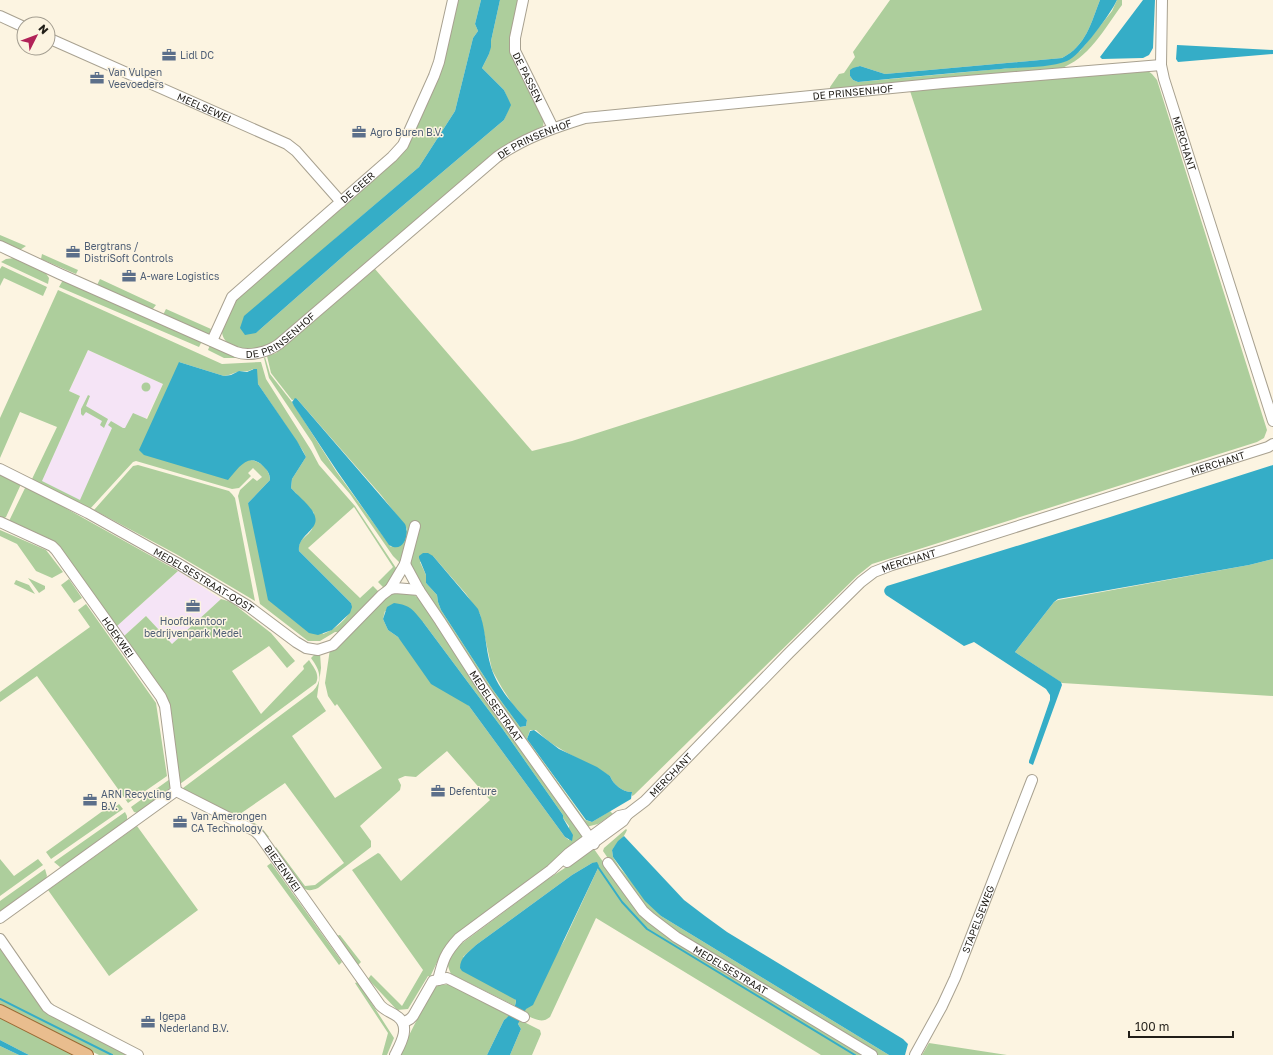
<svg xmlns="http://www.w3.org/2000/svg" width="1273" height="1055" font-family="'Golos Text',sans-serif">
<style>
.commercial{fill:#f5e4f6}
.green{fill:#adce9c;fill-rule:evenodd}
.water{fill:#35adc7}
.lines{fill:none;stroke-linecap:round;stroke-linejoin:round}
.stream{stroke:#35adc7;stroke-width:2}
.minor-casing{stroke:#a8a190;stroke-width:12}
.major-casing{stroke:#996933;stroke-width:14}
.minor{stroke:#fff;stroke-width:10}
.major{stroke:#e9bd8e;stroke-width:12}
.labels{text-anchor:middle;stroke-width:3;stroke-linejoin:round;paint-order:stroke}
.service-label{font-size:10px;fill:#4e5e75;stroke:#fcf4e1;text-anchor:start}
.street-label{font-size:10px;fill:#211e18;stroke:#fcf4e1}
</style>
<rect width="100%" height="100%" fill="#fcf4e1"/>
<path class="commercial" d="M88,350l75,34 -22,45 -16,9 -14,-7 -31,70 -39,-20 39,-85 -11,-5z
M178,571l43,28 -49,45 -26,-28 -22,20 -7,-10z"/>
<path class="green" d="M457,0h24l-6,24 3,7 -5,7 -18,73 -36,56 -83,71 -80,95 92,-81 156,-132 6,-15 -6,-15 -22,-22 7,-14 2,-13 9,-41h18l-7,33 33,88 -1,5 -18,10 -251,208c-7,3 -23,7 -31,6 -9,-1 -21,-8 -21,-19 1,-9 10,-23 14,-32l170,-153z
M890,0h210c-9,23 -14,46 -38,58l-177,16 -25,-8 -3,1 -7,9 3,4 5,2 195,-18 27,-13 32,-40 5,-11h5v5c-18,24 -33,54 -63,64l-229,20v-2l9,-13 5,-1 11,-16 -2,-5z
M1148,71l4,3 5,6 110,350 -3,8 -7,4 -385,122 -15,12 -223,219 -2,1v-4c-10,0 -19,-8 -22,-16 -25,-16 -53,-24 -74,-46h-6l-3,9 58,81 7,2 18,-11 3,3 -15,10 -12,3 -185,-263 -8,-8 -43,-62 -29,-34 -9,-18 -43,-64 -5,-20 1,-1 5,17 22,28 44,69 55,76 16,-17 -1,-3 -25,-32 -84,-96 -5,1 -21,-27 -4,-17 9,-3 99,-84 157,182 40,-10 410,-131 -72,-219 160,-15zM433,556l33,38 14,20 12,56 10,18 11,17 14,15 -1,6 -6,1 -27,-37 -52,-80 -3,-8 -1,-7 -11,-12v-8l-6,-13z
M0,235l26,11 -6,4 -20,-8z
M42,254l36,16 -2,4 -35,-15z
M14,258l31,14 4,6 -1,6 -47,-22 5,-3z
M2,266l45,21 -4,9 -39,-18 -4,8v-17z
M100,279l56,26 -4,5 -55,-25z
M63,280l139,61 -3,6 -140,-60z
M58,290l164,74 39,-2 5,17 45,71 8,15 36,41 43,65 -8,12 -6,5 -6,-6 15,-15 -39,-60 -46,41 52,50 13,-12 7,7 -38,39h-7l-15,9h-12l-48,-37 -22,-108 2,-6 13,-12 4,3 5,-4 -9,-9 -5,5 3,3 -12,12 -7,1 -96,-28 -3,1 -44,48 -57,-31 25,-52 -37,-15 -20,46v-40zM88,350l75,34 -16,35 -14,-6 -8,15h-2l-12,-7 -3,4 4,3 -32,72 -38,-19 38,-85 -11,-5zM179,362l45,14c5,-1 8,-2 13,-4 7,-2 8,1 16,-3l5,15 45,67 3,6 -14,22 -1,9 23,25c0,5 0,12 -2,16 -6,10 -14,9 -13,22l52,52c2,13 -17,27 -28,31l-75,-131 22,-23c0,-12 -12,-21 -23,-20z
M166,309l45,20 -2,6 -46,-20z
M210,345l30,13h-16l-16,-8z
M141.5 387a4.5 4.5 0 1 1 9 0a4.5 4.5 0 1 1-9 0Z
M88,395l2,1 -4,10 22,13 -4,9 -4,-3 2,-4 -16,-9 -3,4 -2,-2v-5z
M138,465l91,26 3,3 3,4 20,103 -79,-47 -82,-44 39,-44z
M0,472l22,10 -16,35 -3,2 -3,-1z
M26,486l152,85 -61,55 7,10 22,-20 26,28 49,-45 10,3 40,31 24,28 -8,7 -18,-22 -37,25 29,43 43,-45 -1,-3 6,-6c5,8 11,14 7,23l-136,101 -13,-86 -109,-153 -49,-24z
M0,530l46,20 17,22 -11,6 -16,-7 -19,-27 -17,-8z
M1273,559v137l-211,-13 -47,-31 39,-50 4,-2 191,-35z
M28,578l17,8v3l-6,4z
M69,579l13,19 -8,5 -13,-18z
M16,580l13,5 6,9 -21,-10z
M393,592l20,2 10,8 162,234 -12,11 -123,95 -10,14 -10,21 -2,-1 -20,33 -11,1 -29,-31 3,-4 31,31 21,-36 -71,-100 26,-17 2,1 21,27 89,-81 -43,-49 -31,26 -11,-1 -7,3 3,6 -1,5 -40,36 11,15v6l-53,41c-7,3 -11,3 -17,-1l-27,-38 2,-2 29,39 10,-1 29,-22 -59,-80 -45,31 21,13 8,10 -3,2 -81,-48 -2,-3 130,-97c11,-12 6,-22 -2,-33l3,-3 6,-2 1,15 -4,29 9,14 -34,25 43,62 47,-30 -45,-64 -2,2 -7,-10 -3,-13 5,-34 52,-50zM385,611l38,11 79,106 61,87v3l6,8v14l-4,-3 -96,-131 -71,-69 -10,-7 -5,-11z
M86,604l70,99 11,73 -39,27 -91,-127 -37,26v-10l90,-65 -12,-17z
M170,779l1,7 -5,8 -28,19 -4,-1 -3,-5z
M119,804l4,5 -72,50 -5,-7 65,-47 3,3z
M125,812l2,4v6l-61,43 -6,2 -6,-5z
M137,826l61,84 -89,66 -61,-86z
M626,829l1,1c-3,8 -10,13 -15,20l1,7 7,11 41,48 228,139h-13l-216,-132 -26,-27 -31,-45 1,-3z
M594,849l34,48 13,15 225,143h-45l-225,-137 -46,99c-8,7 -15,2 -24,-2l1,-2 -3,-2 41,-72 34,-73 -7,-3 -20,12 -96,70 -13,12 53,43 -1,6 -64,-32c-6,-12 -3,-17 6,-27l91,-68z
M0,859l14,17 24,-17 5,6 -43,31z
M271,863l71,99 -3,3 -72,-99z
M45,869l2,7 -3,5 -44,31v-11z
M340,935l21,27 -3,3 -22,-29z
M0,948l44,63 86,44h-31l-99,-50z
M358,982l36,56 -7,17h-5l6,-22 -33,-50z
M451,984l59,32 -6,4 -17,35h-88l34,-67 7,-3z
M0,1015l79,40h-50l-29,-15z
M520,1020l20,10 1,4 -9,21h-22l11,-26 -3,-5z
M929,1043l78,12h-85z
M0,1046l19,9h-19z"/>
<path class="water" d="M481,0h19l-9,41v6l-2,7 -7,14 22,22 7,15 -7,15 -156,132 -92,81 -11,2 -5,-7 4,-12 175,-149 36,-56 18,-73 5,-7 -3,-7z
M1100,0h17c-5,12 -38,57 -50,61 -17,7 -47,6 -66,8 -48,4 -96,8 -143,13l-5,-2 -3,-4v-6l3,-2 7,-2 25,8 177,-16c24,-12 29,-35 38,-58z
M1143,0h12l-2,48 -4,7 -6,3 -41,1 -2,-2z
M1177,45l96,5v4l-95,8 -2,-3z
M179,362l45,14 7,-1 8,-4 8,1 7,-3h3l1,15 39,57 9,16 -14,22 -1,9c6,7 20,18 23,26 8,16 -17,20 -15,37l52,52 1,4 -2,6 -18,17 -14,5 -9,-2 -41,-33 -20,-97 22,-23c0,-7 -3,-10 -7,-14 -15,-15 -25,3 -35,14l-84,-25 -5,-5z
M295,398l2,1 108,125c5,11 -2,30 -16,21l-52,-74 -43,-65 -2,-4z
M1273,465v94l-24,6 -191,34 -4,3 -39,50 46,30 1,3 -29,80 -4,-2v-2l21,-61v-5l-4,-6 -72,-47 -10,4 -78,-51c-3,-4 -2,-6 1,-9l220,-68z
M423,553h5l5,3 45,53c8,18 7,39 13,58 6,20 22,38 36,53l-1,6 -6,1 -27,-37 -52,-80 -3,-8 -1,-7 -11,-12v-8l-7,-17v-2z
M394,603c17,2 19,7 29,19l79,106 61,87v3l10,17 -1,6 -7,-4 -96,-131 -38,-22 -33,-47 -10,-7 -5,-11 4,-12z
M534,730l25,19 38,18 13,9c3,8 12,16 22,16l-1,7 -39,23 -6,-2 -59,-81 3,-8z
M624,836l60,64 21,16 22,16 176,107 5,5 -3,11h-16l-228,-139 -16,-15 -32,-44 -1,-7 6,-9z
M597,862l2,4 -66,139 -7,4 -8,15 3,5 -11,26h-23l17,-35c6,-4 12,-13 12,-20l-54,-29 -2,-3c0,-11 9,-16 16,-23l96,-70 20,-12z
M0,1040l29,15h-10l-19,-9z"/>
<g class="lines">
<path class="stream" d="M598,867l24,35 25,27 208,126
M0,999l112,56"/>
<defs>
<g id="minor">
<path id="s1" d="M523,0l-8,38v13l38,77"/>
<path id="s2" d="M1162,0l-1,65 3,14 109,342"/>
<path d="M0,16l24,11"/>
<path id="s3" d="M48,38l239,106 9,7 45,51"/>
<path id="s4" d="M0,246l60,28 176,78c13,5 32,0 43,-8l218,-187c27,-19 56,-29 88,-39l358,-35 218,-18"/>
<path id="s5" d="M212,341l20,-44 160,-140 11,-12 31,-69 5,-14 14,-62"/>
<path id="s6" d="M0,469l88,44 89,50 71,43 48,36 10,6 12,2 15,-5 49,-50 8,-6 5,-1 24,2"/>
<path id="s7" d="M0,522l52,24 4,4 105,147 4,9 11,85"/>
<path id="s8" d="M405,564l14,26 21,31 43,67 111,156"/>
<path d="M390,589l15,-25 10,-38"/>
<path id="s9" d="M176,791l79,40 5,5 120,169c5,6 12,7 18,12 13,10 2,28 -3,38"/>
<path d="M567,862l56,-41 4,-6"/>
<path id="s10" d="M608,863l35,48 8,7 25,19 196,118"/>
<path d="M0,918l176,-127"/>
<path d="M0,939l47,68 4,3 87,45"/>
<path d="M438,980l9,-2 8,4 69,35"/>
<path id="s11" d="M403,1023l7,-4 3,-3 20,-35 5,-1c5,-20 7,-27 21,-42l92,-68 18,-17 50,-37 9,-2 17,-13 144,-148 72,-71 13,-10 18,-7 51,-15 325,-103 5,-3"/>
<path id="s12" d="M915,1055l27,-49 13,-28 77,-198"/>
</g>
<path id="major" d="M0,1011l87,44"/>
</defs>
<use href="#minor" class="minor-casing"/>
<use href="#major" class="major-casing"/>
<use href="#minor" class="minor"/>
<use href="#major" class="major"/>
</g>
<defs>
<symbol id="office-bare" viewBox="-9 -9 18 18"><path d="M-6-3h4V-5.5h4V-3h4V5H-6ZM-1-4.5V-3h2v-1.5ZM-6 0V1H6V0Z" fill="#5c6f8a" stroke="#fcf4e1" stroke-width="2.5" paint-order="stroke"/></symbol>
</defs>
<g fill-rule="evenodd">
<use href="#office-bare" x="159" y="45" width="20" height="20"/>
<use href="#office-bare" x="87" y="68" width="20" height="20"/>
<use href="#office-bare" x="349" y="122" width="20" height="20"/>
<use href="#office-bare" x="63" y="242" width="20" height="20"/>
<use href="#office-bare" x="119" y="266" width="20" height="20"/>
<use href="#office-bare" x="183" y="596" width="20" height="20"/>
<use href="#office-bare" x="428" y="781" width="20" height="20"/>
<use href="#office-bare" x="80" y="790" width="20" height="20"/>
<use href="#office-bare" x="170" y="812" width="20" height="20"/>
<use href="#office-bare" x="138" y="1012" width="20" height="20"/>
</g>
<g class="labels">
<g class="service-label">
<text x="180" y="59">Lidl DC</text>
<text x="108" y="76">Van Vulpen<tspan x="108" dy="12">Veevoeders</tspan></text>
<text x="370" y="136">Agro Buren B.V.</text>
<text x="84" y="250">Bergtrans /<tspan x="84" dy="12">DistriSoft Controls</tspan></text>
<text x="140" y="280">A-ware Logistics</text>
<text x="193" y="625" text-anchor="middle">Hoofdkantoor<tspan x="193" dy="12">bedrijvenpark Medel</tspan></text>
<text x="449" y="795">Defenture</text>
<text x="101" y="798">ARN Recycling<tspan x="101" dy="12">B.V.</tspan></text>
<text x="191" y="820">Van Amerongen<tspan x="191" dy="12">CA Technology</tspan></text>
<text x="159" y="1020">Igepa<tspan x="159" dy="12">Nederland B.V.</tspan></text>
</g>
<g class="street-label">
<text dy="4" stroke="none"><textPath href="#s1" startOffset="81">DE PASSEN</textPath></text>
<text dy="4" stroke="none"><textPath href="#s4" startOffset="957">DE PRINSENHOF</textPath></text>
<text dy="4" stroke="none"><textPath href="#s3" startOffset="171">MEELSEWEI</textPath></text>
<text dy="4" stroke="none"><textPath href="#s4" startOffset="633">DE PRINSENHOF</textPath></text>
<text dy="4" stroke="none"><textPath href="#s2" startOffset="147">MERCHANT</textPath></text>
<text dy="4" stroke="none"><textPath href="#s5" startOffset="215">DE GEER</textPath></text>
<text dy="4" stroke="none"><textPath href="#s4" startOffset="309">DE PRINSENHOF</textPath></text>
<text dy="4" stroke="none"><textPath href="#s11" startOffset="1022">MERCHANT</textPath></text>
<text dy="4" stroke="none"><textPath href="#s11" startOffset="698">MERCHANT</textPath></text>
<text dy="4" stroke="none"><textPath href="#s6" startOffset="232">MEDELSESTRAAT-OOST</textPath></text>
<text dy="4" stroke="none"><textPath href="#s7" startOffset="170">HOEKWEI</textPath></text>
<text dy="4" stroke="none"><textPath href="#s8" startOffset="169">MEDELSESTRAAT</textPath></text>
<text dy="4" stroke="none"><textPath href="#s11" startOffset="374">MERCHANT</textPath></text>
<text dy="4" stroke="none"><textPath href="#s9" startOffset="135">BIEZENWEI</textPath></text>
<text dy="4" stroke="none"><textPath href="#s12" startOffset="150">STAPELSEWEG</textPath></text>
<text dy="4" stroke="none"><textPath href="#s10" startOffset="165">MEDELSESTRAAT</textPath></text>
</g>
</g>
<g transform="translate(36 36) rotate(48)"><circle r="19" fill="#fcf4e1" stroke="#a49e91"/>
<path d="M0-3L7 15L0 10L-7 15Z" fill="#b12258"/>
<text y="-6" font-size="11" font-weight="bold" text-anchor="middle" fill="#211e18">N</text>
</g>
<path d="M1129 1031v6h104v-6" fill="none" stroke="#211e18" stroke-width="2"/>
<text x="1135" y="1031" font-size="12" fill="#211e18" stroke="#fcf4e1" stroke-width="3" paint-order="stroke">100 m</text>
</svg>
